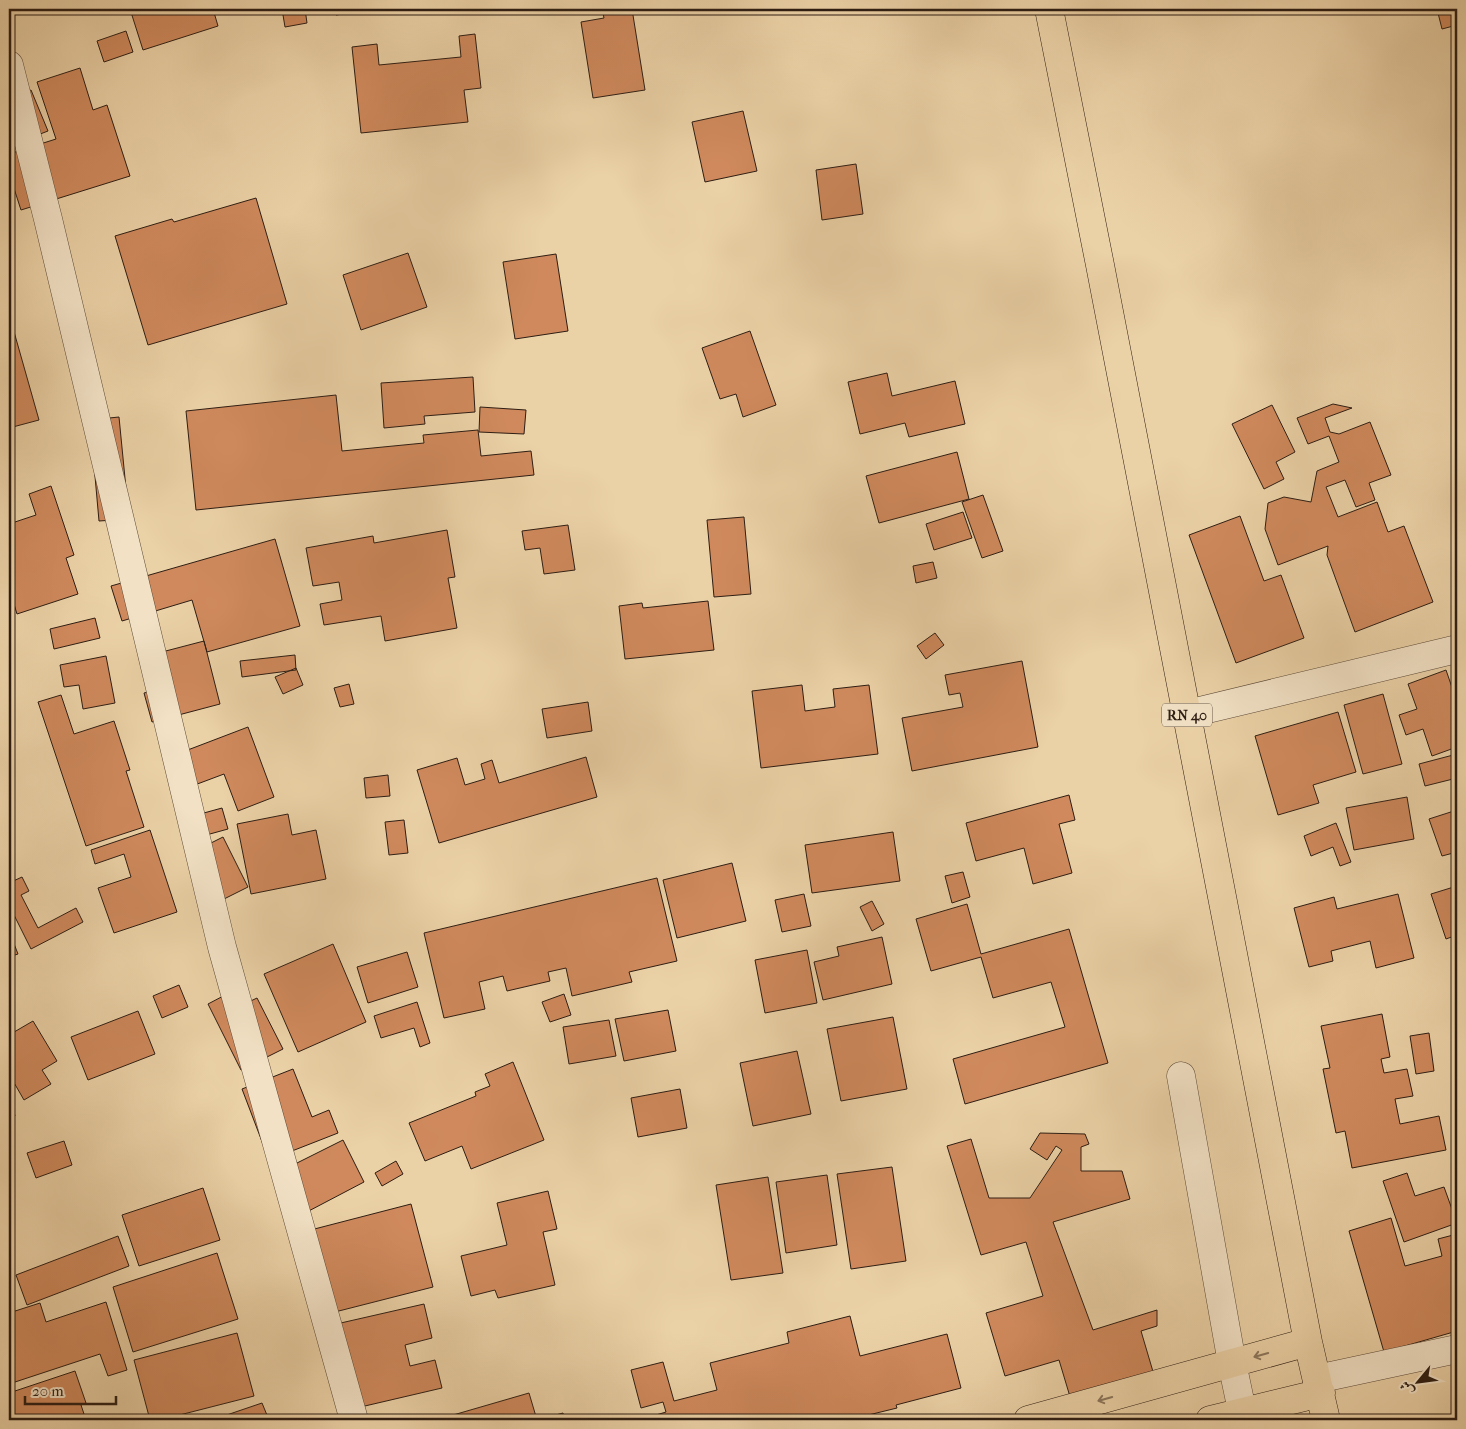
<svg xmlns="http://www.w3.org/2000/svg" width="1466" height="1429" font-family="'IM FELL French Canon',Amiri,serif">
<style>
.building{fill:#cf895c;stroke:#2d1d13}
.lines{fill:none;stroke-linecap:round;stroke-linejoin:round}
.minor-casing{stroke:#5c4a38;stroke-width:29}
.major-casing{stroke:#2d1d13;stroke-width:29}
.minor{stroke:#f2e1c5;stroke-width:28}
.major{stroke:#ebd1a6;stroke-width:28}
.oneway{stroke:#8c775c}
.labels{text-anchor:middle;stroke-width:4;stroke-linejoin:round;paint-order:stroke}
.shield{fill:#f2e1c5;stroke:#685848;stroke-width:1}
.shield-label{font-size:14px;font-weight:bold;fill:#2d1d13}
</style>
<rect width="100%" height="100%" fill="#ebd1a6"/>
<filter id="stains"><feTurbulence type="fractalNoise" baseFrequency=".004" numOctaves="4"/><feColorMatrix values="0 0 0 0 .2 0 0 0 0 .09 0 0 0 0 .02 0 0 0 .5 -.17"/></filter>
<radialGradient id="worn" r=".72"><stop offset=".6" stop-color="#630" stop-opacity="0"/><stop offset="1" stop-color="#630" stop-opacity=".3"/></radialGradient>
<path class="building" d="M130,9h83l5,17 -75,24z
M282,9h23l2,14 -22,4z
M335,9h41l-40,6z
M602,9h30l13,81 -52,8 -12,-76 23,-4z
M1437,9h20v16l-15,4z
M126,31l7,21 -29,10 -7,-21z
M475,34l6,54 -17,2 4,32 -107,11 -9,-86 25,-3 2,21 82,-8 -2,-21z
M80,68l13,42 14,-5 23,71 -109,34 -12,-37v-19l47,-15 -19,-57z
M31,90l17,41 -39,15v-47z
M743,111l14,60 -52,11 -13,-60z
M856,164l7,50 -41,6 -6,-50z
M256,198l31,106 -139,41 -33,-109 57,-17 2,3z
M408,253l19,54 -66,23 -18,-55z
M556,254l12,77 -53,8 -12,-77z
M9,314l30,106 -30,8z
M750,331l26,74 -33,12 -7,-23 -16,5 -18,-51z
M887,373l5,23 63,-15 10,43 -56,13 -4,-14 -45,11 -12,-52z
M473,377l2,35 -51,4 1,8 -41,4 -3,-45z
M336,395l6,56 82,-8 -1,-8 55,-5 3,26 50,-5 3,24 -338,35 -10,-99z
M1333,404l19,4 -27,10 5,14 9,2 31,-12 21,53 -22,8 6,17 -19,7 -11,-27 -19,7 12,30 39,-15 11,30 16,-6 29,76 -78,30 -28,-77 1,-9 -50,19 -13,-36 3,-26 16,-6 27,5 6,-31 22,-9 -10,-26 -21,8 -11,-26z
M1272,405l23,47 -19,10 8,17 -20,10 -32,-65z
M480,407l46,3 -2,24 -45,-2z
M119,417l10,102 -30,2 -9,-101z
M957,452l12,47 -90,24 -13,-47z
M51,486l23,69 -8,3 12,36 -61,20 -8,-26v-64l27,-9 -7,-21z
M983,495l20,56 -21,7 -20,-56z
M963,512l9,26 -38,12 -8,-26z
M1240,516l24,65 17,-6 23,63 -68,25 -47,-128z
M744,517l7,77 -37,3 -7,-77z
M568,525l7,45 -31,4 -4,-26 -15,2 -3,-19z
M447,530l8,47 -7,1 9,50 -72,13 -4,-25 -57,9 -4,-21 22,-4 -3,-18 -26,4 -7,-38 67,-12 1,7z
M275,539l25,87 -93,26 -15,-52 -70,21 -11,-35z
M933,562l4,16 -21,5 -3,-17z
M708,601l6,49 -89,9 -6,-53 23,-3 1,5z
M95,618l5,20 -46,11 -4,-20z
M935,633l9,12 -18,14 -9,-13z
M204,641l16,63 -68,18 -8,-29 4,-1 -9,-34z
M295,655l1,15 -54,7 -2,-16z
M106,656l9,47 -32,6 -4,-24 -15,2 -4,-22z
M1022,661l16,86 -126,24 -10,-53 61,-11 -3,-14 -11,2 -4,-20z
M296,668l7,17 -20,9 -8,-17z
M1446,670l11,32v45l-25,9 -9,-27 -17,6 -7,-20 18,-6 -9,-25z
M349,684l5,20 -14,3 -6,-19z
M802,685l3,26 30,-4 -2,-18 36,-4 9,69 -117,14 -9,-77z
M1383,694l19,70 -39,10 -19,-69z
M61,695l13,39 40,-13 16,49 -4,1 18,56 -58,19 -48,-144z
M588,702l4,29 -45,7 -5,-29z
M1338,712l18,60 -43,13 6,18 -41,12 -23,-79z
M248,727l26,70 -36,14 -14,-37 -40,15 -12,-33z
M1457,754v24l-32,8 -6,-22z
M586,757l11,40 -158,46 -22,-73 40,-12 8,27 20,-6 -4,-15 11,-4 7,23z
M388,775l2,21 -24,2 -2,-20z
M1069,795l6,25 -16,4 13,49 -39,11 -9,-36 -48,13 -10,-38z
M1407,797l7,42 -60,11 -8,-42z
M222,808l6,21 -29,8 -6,-21z
M1457,810v42l-15,4 -13,-37z
M288,814l4,21 24,-5 10,49 -75,15 -14,-70z
M404,820l4,33 -19,2 -4,-33z
M1336,823l15,39 -11,4 -7,-19 -22,9 -7,-20z
M150,830l27,82 -63,21 -16,-45 33,-11 -7,-23 -29,10 -4,-14z
M893,832l7,49 -88,12 -7,-48z
M223,837l25,50 -30,15 -25,-50z
M732,863l14,58 -69,17 -14,-58z
M963,872l7,25 -18,6 -7,-27z
M22,877l7,14 -8,4 17,33 38,-20 7,14 -52,27 -22,-44v-22z
M657,878l20,83 -48,11 3,10 -60,14 -6,-28 -18,4 2,9 -43,10 -4,-15 -24,6 6,27 -41,9 -20,-85z
M1457,886v49l-11,4 -15,-45z
M804,894l7,32 -29,6 -7,-32z
M1398,894l16,64 -38,10 -6,-27 -39,10 2,10 -24,6 -15,-59 40,-11 3,12z
M872,901l12,23 -12,7 -12,-24z
M967,904l14,50 88,-25 39,134 -143,41 -12,-45 112,-32 -14,-45 -58,16 -12,-41 -50,14 -15,-52z
M9,931l9,23 -9,3z
M882,937l10,47 -69,16 -9,-38 25,-6 -2,-9z
M333,944l33,78 -68,30 -34,-78z
M807,950l10,53 -52,10 -10,-53z
M407,952l11,35 -50,16 -11,-36z
M179,985l9,22 -26,11 -9,-22z
M229,993l7,15 21,-10 26,51 -42,21 -33,-66z
M564,994l7,21 -21,7 -8,-20z
M417,1002l13,41 -10,4 -6,-19 -33,10 -7,-22z
M668,1010l8,41 -52,10 -9,-42z
M138,1011l17,43 -67,26 -17,-43z
M1382,1014l8,43 -9,2 3,14 23,-4 6,27 -18,3 5,25 39,-8 7,34 -94,18 -7,-37 -9,2 -13,-64 7,-1 -9,-42z
M893,1017l14,72 -66,12 -14,-72z
M609,1020l7,36 -47,8 -6,-37z
M33,1021l24,40 -15,9 9,14 -27,16 -15,-26v-39z
M1429,1033l5,38 -18,3 -6,-38z
M797,1051l14,63 -58,12 -13,-63z
M513,1062l31,78 -73,29 -9,-23 -37,15 -16,-38 67,-27 -1,-4 15,-6 -5,-12z
M293,1069l19,48 17,-7 9,23 -69,27 -27,-71z
M680,1089l7,39 -49,9 -7,-39z
M9,1091l6,25 -6,1z
M1040,1133l45,1 4,10 -8,3v24h41l8,28 -77,23 40,108 64,-20v16l-16,5 13,44 -83,25 -12,-40 -54,16 -19,-63 57,-17 -17,-54 -45,13 -34,-109 24,-7 18,59h41l32,-48 -6,-4 -9,14 -17,-11z
M343,1140l21,42 -61,32 -22,-43z
M64,1141l8,24 -36,13 -9,-25z
M396,1161l7,13 -21,12 -7,-13z
M892,1167l14,94 -55,8 -14,-95z
M1407,1173l8,23 29,-9 13,36 -53,19 -21,-61z
M827,1175l10,70 -51,8 -10,-71z
M768,1177l15,96 -52,7 -15,-95z
M203,1188l17,52 -81,26 -17,-51z
M548,1191l9,38 -14,3 12,53 -57,13 -3,-8 -24,6 -10,-40 46,-11 -10,-42z
M411,1204l22,83 -106,27 -28,-81z
M1391,1218l14,48 37,-10 -4,-17 19,-5v97l-73,21 -35,-121z
M118,1236l11,30 -102,39 -11,-30z
M217,1253l21,66 -105,33 -20,-65z
M106,1302l21,68 -19,6 -8,-22 -91,30v-71l31,-10 6,19z
M424,1304l8,34 -27,7 5,21 25,-6 7,28 -90,21 -20,-84z
M850,1316l10,40 87,-22 14,54 -65,17 1,3 -49,12h-201l-1,-2 20,-6 -3,-10 -22,6 -10,-38 32,-8 11,39 43,-11 -7,-27 79,-20 -2,-11z
M237,1333l17,63 -94,24h-10l-16,-60z
M75,1371l11,32 -5,2 5,15h-77v-27z
M529,1393l8,27 26,-7 2,7h-129z
M262,1403l7,17h-57z"/>
<g class="lines">
<defs>
<path id="minor" d="M9,65l39,154 174,728 132,473
M1187,714l270,-65
M1181,1076l51,287 12,57
M1317,1379l140,-30"/>
<path id="major" d="M1049,9l51,256 208,1077 18,78
M1028,1420l280,-78
M1210,1420l111,-27"/>
</defs>
<use href="#minor" class="minor-casing"/>
<use href="#major" class="major-casing"/>
<use href="#minor" class="minor"/>
<use href="#major" class="major"/>
</g>
<defs><path id="oneway-shaft" d="M-6 0H5M1.5-3L5.5 0L1.5 3" fill="none" stroke-width="1.6" stroke-linecap="round" stroke-linejoin="round" transform="scale(1.25)"/></defs>
<g class="oneway">
<use href="#oneway-shaft" transform="translate(1261 1355) rotate(164)"/>
<use href="#oneway-shaft" transform="translate(1105 1399) rotate(164)"/>
</g>
<g class="labels">
<rect class="shield" x="1162" y="703.5" width="50" height="23" rx="4"/>
<g class="shield-label">
<text x="1187" y="720">RN 40</text>
</g>
</g>
<rect width="1466" height="1429" fill="none" stroke="#ebd1a6" stroke-width="30"/>
<rect x="10" y="10" width="1446" height="1409" fill="none" stroke="#2d1d13" stroke-width="2.5"/>
<rect x="15" y="15" width="1436" height="1399" fill="none" stroke="#2d1d13"/>
<g transform="translate(1418 1382) rotate(241)" stroke="#f2e1c5" stroke-width="4" paint-order="stroke">
<path d="M0-4L9 19L0 12L-9 19Z" fill="#2d1d13"/>
<text y="-8" font-size="14" font-weight="bold" text-anchor="middle" fill="#2d1d13">ش</text>
</g>
<path d="M25 1396v8h91v-8" fill="none" stroke="#2d1d13" stroke-width="2.5"/>
<text x="32" y="1396" font-size="15" fill="#2d1d13" stroke="#f2e1c5" stroke-width="4" paint-order="stroke">20 m</text>
<rect width="100%" height="100%" filter="url(#stains)"/>
<rect width="100%" height="100%" fill="url(#worn)"/>
</svg>
